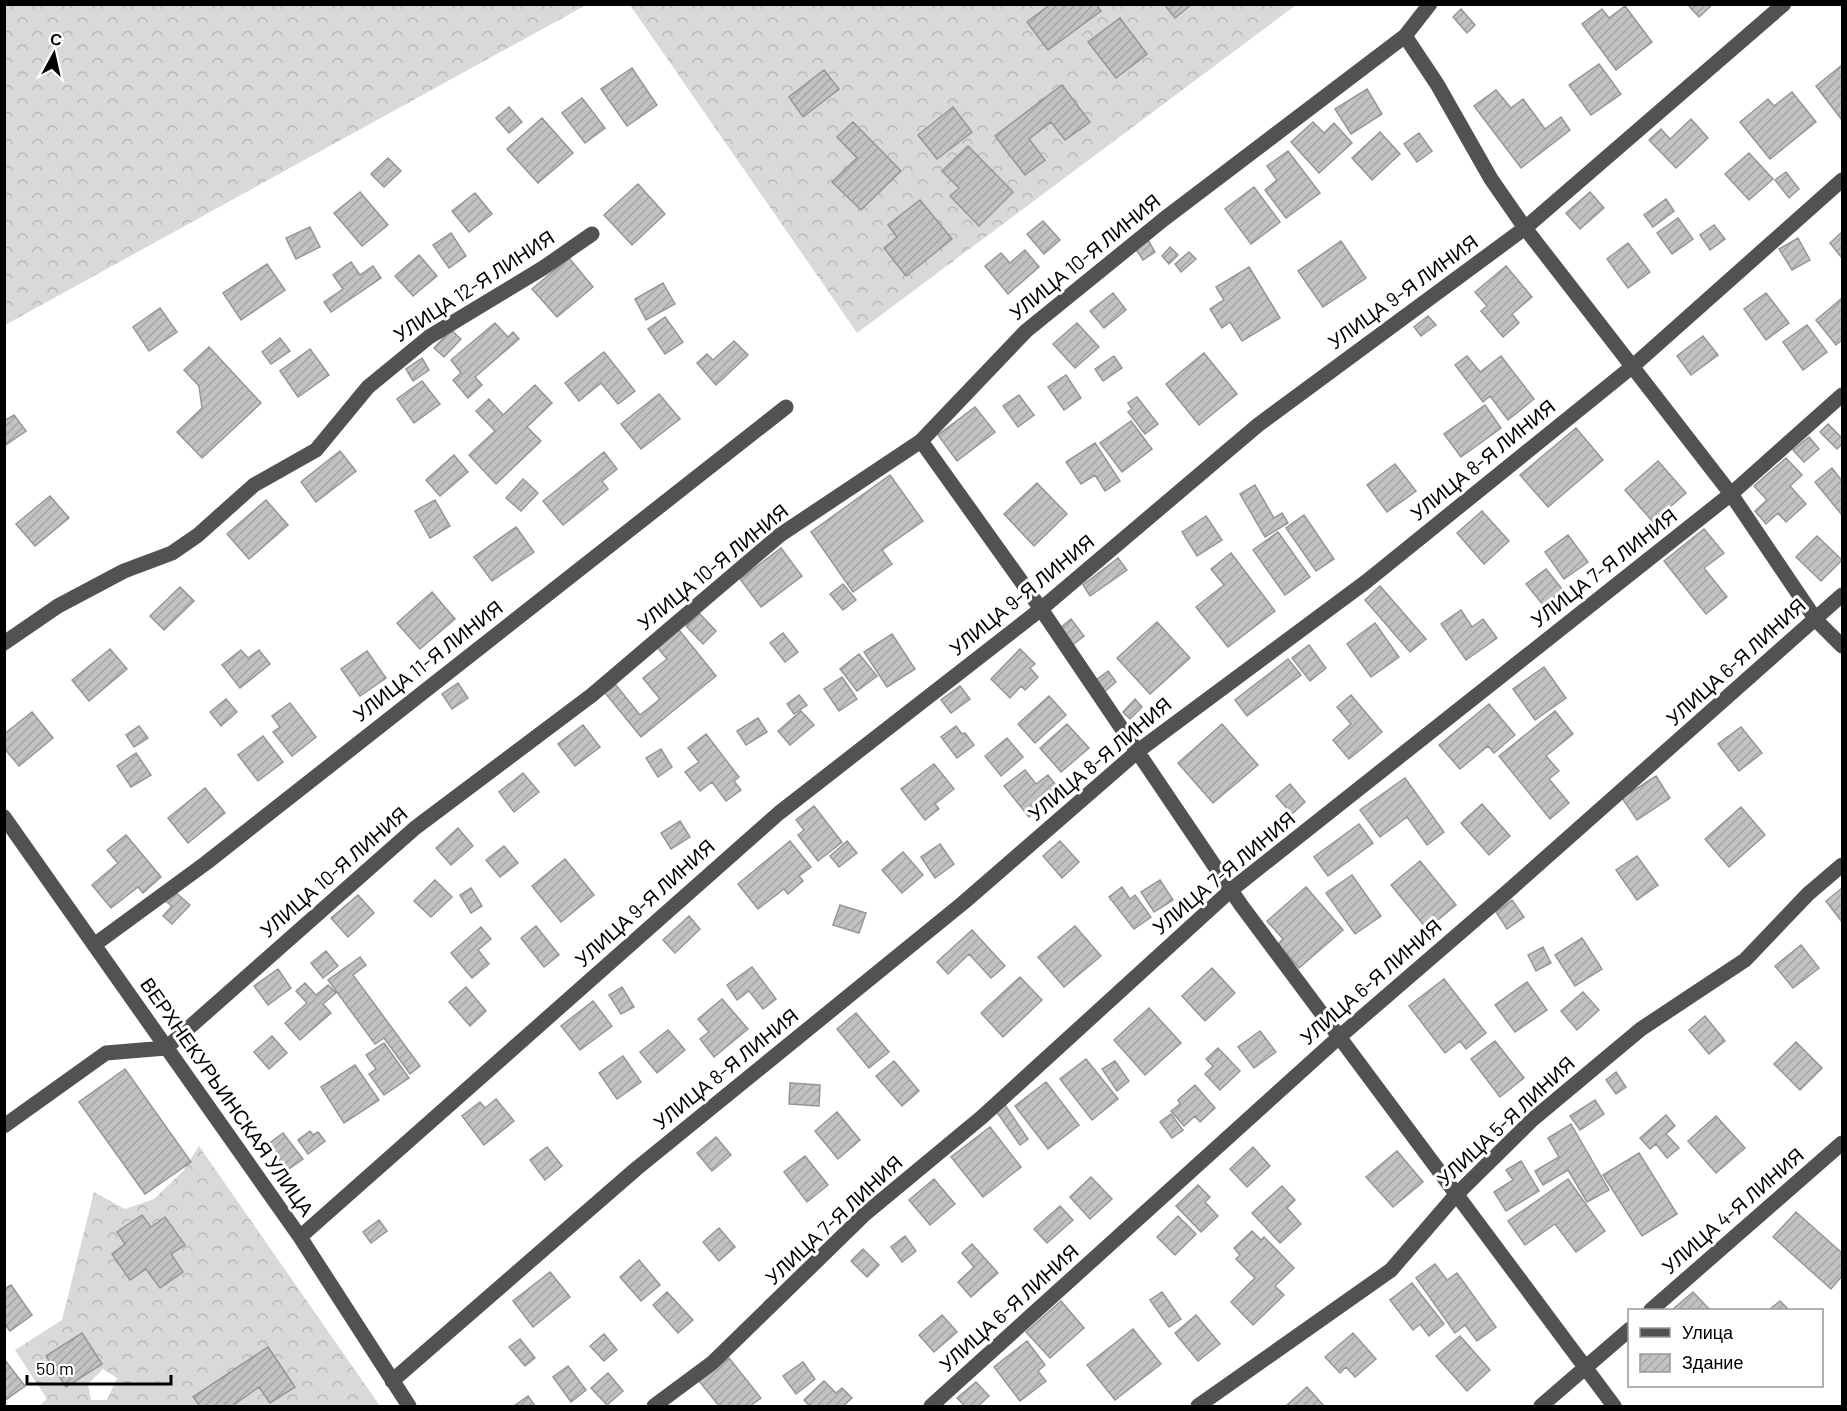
<svg xmlns="http://www.w3.org/2000/svg" width="1847" height="1411" font-family="Barlow,sans-serif">
<style>
.forest{fill:url(#forest-crowns);fill-rule:evenodd}
.building{fill:url(#building-hatch);stroke:#969696;stroke-width:1.5}
.lines{fill:none;stroke-linecap:round;stroke-linejoin:round}
.minor{stroke:#525252;stroke-width:15}
.labels{text-anchor:middle;stroke-width:6;stroke-linejoin:round;paint-order:stroke}
.street-label{font-size:20px;fill:#000;stroke:#fff}
</style>
<defs>
<pattern id="forest-crowns" width="20" height="18" patternUnits="userSpaceOnUse" patternTransform="scale(1.5)"><rect width="20" height="18" fill="#d9d9d9"/><path d="M2 6a3 3 0 1 1 6 0M12 15a3 3 0 1 1 6 0" fill="none" stroke="#b8b8b8"/></pattern>
<pattern id="building-hatch" width="6" height="6" patternUnits="userSpaceOnUse" patternTransform="scale(1.5)"><rect width="6" height="6" fill="#c2c2c2"/><path d="M-1 1l2-2M0 6l6-6M5 7l2-2" fill="none" stroke="#a5a5a5"/></pattern>
</defs>
<rect width="100%" height="100%" fill="#fff"/>
<path class="forest" d="M5,4h581v1l-581,320z
M630,5h666l-439,328z
M199,1146l181,260h-341l8,-7 -32,-49 47,-30 32,-128 31,17 29,-10 29,-28zM103,1369l14,9 -10,22h-16l-3,-16z"/>
<path class="building" d="M1051,4h45l5,7 -53,39 -21,-28z
M1164,4h28l-17,14z
M1687,4h26l-14,13z
M1625,6l27,36 -36,28 -34,-46 20,-15 7,9z
M1461,9l14,16 -8,8 -14,-16z
M1120,18l27,36 -31,24 -28,-36z
M1599,64l22,30 -30,21 -22,-30z
M1842,65v55l-26,-34z
M632,68l25,37 -30,21 -26,-37z
M824,70l15,19 -36,28 -14,-20z
M1062,85l28,37 -25,18 -14,-18 -22,17 16,21 -20,15 -30,-39z
M1367,89l15,25 -31,20 -16,-25z
M1496,90l15,18 12,-9 22,30 16,-12 9,13 -49,38 -47,-62z
M1792,92l24,30 -46,37 -30,-37 28,-23 6,7z
M582,98l23,30 -20,15 -23,-30z
M509,107l13,15 -13,11 -13,-15z
M953,107l19,25 -35,27 -19,-24z
M542,118l31,35 -35,30 -31,-34z
M1691,119l17,19 -32,30 -27,-28 12,-11 9,10z
M853,122l48,49 -40,39 -29,-28 25,-24 -20,-21z
M1313,122l11,11 10,-10 18,20 -33,30 -28,-31z
M1380,132l20,22 -28,26 -20,-22z
M1419,133l13,18 -15,11 -13,-18z
M968,146l45,46 -34,34 -29,-30 9,-8 -17,-17z
M1288,151l32,42 -34,25 -21,-28 12,-10 -10,-14z
M1749,153l24,26 -24,21 -24,-26z
M388,158l13,13 -17,16 -13,-13z
M1786,172l13,17 -10,9 -14,-18z
M638,184l27,30 -33,31 -28,-30z
M1254,187l26,35 -29,22 -26,-35z
M360,192l28,33 -26,21 -28,-33z
M1590,192l14,16 -24,21 -14,-16z
M475,193l17,21 -23,18 -17,-21z
M1666,199l8,12 -21,16 -9,-12z
M920,200l32,39 -46,37 -22,-28 13,-11 -9,-12z
M1678,218l15,21 -21,15 -15,-21z
M1043,221l17,19 -16,14 -17,-20z
M1714,225l11,14 -15,11 -10,-15z
M310,227l10,20 -24,12 -10,-21z
M1842,232v26l-12,-15z
M451,233l15,23 -17,12 -16,-23z
M1798,238l12,22 -18,10 -13,-21z
M1148,240l7,12 -12,8 -8,-12z
M1341,241l25,37 -43,29 -25,-36z
M1628,243l22,29 -22,16 -21,-29z
M1170,247l8,8 -9,9 -7,-8z
M1025,250l14,17 -31,27 -23,-28 16,-13 9,10z
M1189,252l7,7 -15,13 -6,-8z
M419,255l18,21 -24,20 -18,-20z
M569,258l24,29 -36,30 -25,-28z
M351,262l9,13 13,-9 8,12 -50,34 -7,-10 19,-13 -10,-14z
M267,264l18,26 -44,30 -18,-27z
M1506,266l26,31 -20,17 7,9 -16,14 -22,-26 6,-5 -12,-14z
M1249,267l31,51 -38,23 -12,-19 -8,6 -12,-19 14,-9 -8,-13z
M663,283l12,21 -29,16 -11,-21z
M1113,293l13,17 -22,18 -14,-17z
M1766,293l23,30 -23,17 -22,-31z
M1842,298v42l-6,5 -20,-25z
M160,308l17,24 -28,19 -16,-24z
M1428,316l8,9 -15,11 -7,-9z
M665,317l18,25 -18,12 -17,-25z
M495,323l13,14 5,-5 6,7 -44,38 7,8 -14,13 -15,-18 8,-7 -10,-13z
M1077,323l22,24 -24,21 -22,-24z
M1807,325l20,27 -24,18 -20,-28z
M451,330l10,9 -17,18 -10,-9z
M1703,336l15,19 -27,20 -14,-19z
M280,338l10,13 -19,13 -9,-12z
M734,341l14,14 -32,30 -19,-22 10,-9 6,6z
M209,347l52,56 -59,55 -25,-26 25,-24 -3,-22 -15,-16z
M310,349l19,26 -31,22 -18,-26z
M604,352l31,39 -17,13 -17,-21 -22,18 -14,-18z
M1204,353l33,41 -38,31 -33,-41z
M1114,356l8,12 -19,13 -8,-12z
M1467,356l13,16 21,-16 33,43 -26,21 -18,-24 -7,6 -28,-37z
M422,358l7,12 -16,11 -7,-12z
M1066,375l15,23 -17,12 -16,-23z
M422,381l18,23 -26,19 -17,-24z
M535,385l17,18 -25,24 14,14 -45,43 -27,-29 26,-24 -19,-20 13,-12 14,16z
M659,394l21,25 -39,30 -20,-25z
M1019,395l15,20 -16,12 -15,-21z
M1137,397l21,27 -13,10 -17,-22 4,-3 -4,-6z
M1485,405l16,23 -40,29 -17,-23z
M975,407l20,25 -38,29 -19,-26z
M14,415l12,16 -22,15v-25z
M1131,421l21,28 -30,23 -22,-29z
M1828,424l14,14v6l-5,5 -17,-17z
M1576,428l27,32 -55,47 -28,-32z
M1809,437l10,12 -15,13 -11,-12z
M1095,443l25,38 -15,10 -10,-16 -14,9 -15,-22z
M340,451l16,20 -40,31 -15,-20z
M604,452l13,17 -15,12 6,8 -45,36 -20,-24z
M454,455l14,17 -28,24 -14,-16z
M1786,458l16,17 -12,11 16,18 -20,18 -8,-9 -12,11 -11,-13 12,-11 -13,-14z
M1658,461l28,32 -33,29 -28,-32z
M1395,464l21,27 -29,21 -20,-27z
M1832,468l10,13v34l-27,-33z
M890,475l33,46 -41,29 10,14 -39,28 -42,-60z
M523,479l15,14 -17,18 -15,-13z
M1037,483l30,31 -33,32 -30,-32z
M1255,485l19,33 8,-5 6,10 -23,14 -25,-43z
M50,496l19,22 -34,28 -19,-22z
M266,500l22,25 -39,34 -22,-25z
M435,500l15,26 -20,12 -15,-27z
M1482,511l27,30 -25,23 -27,-31z
M1304,515l30,44 -18,12 -30,-43z
M1206,516l16,24 -25,16 -15,-24z
M516,527l18,25 -42,29 -18,-24z
M1704,529l20,24 -20,15 23,29 -21,17 -42,-53z
M1278,532l32,45 -25,18 -32,-45z
M1568,535l20,27 -24,17 -19,-27z
M1817,536l25,24 -21,21 -25,-24z
M781,548l21,28 -41,31 -21,-28z
M1231,553l44,58 -47,36 -32,-40 28,-22 -13,-16z
M1118,558l9,12 -37,26 -7,-11z
M1546,569l20,25 -19,16 -21,-26z
M843,584l13,16 -13,10 -13,-16z
M1380,586l46,53 -16,13 -45,-52z
M180,587l14,14 -30,29 -14,-14z
M432,592l23,27 -35,30 -23,-26z
M1461,610l11,17 11,-8 14,19 -31,22 -25,-36z
M699,613l17,18 -13,13 -17,-18z
M1071,619l13,17 -13,10 -12,-17z
M1157,622l33,36 -40,36 -33,-36z
M1375,623l24,34 -28,20 -24,-33z
M679,630l37,46 -75,61 -36,-44 11,-8 24,30 20,-16 -17,-21 24,-19 -10,-12z
M783,633l15,19 -13,10 -15,-19z
M892,634l23,35 -28,18 -23,-35z
M1309,645l17,23 -16,13 -18,-23z
M110,649l17,20 -38,32 -17,-21z
M1020,649l15,15 -5,4 8,9 -13,13 -4,-4 -11,12 -19,-19z
M241,650l7,8 11,-8 11,14 -30,24 -18,-23z
M367,651l19,27 -26,18 -19,-27z
M859,654l18,22 -20,15 -17,-22z
M1288,659l13,16 -54,41 -12,-16z
M1544,667l22,31 -31,22 -22,-31z
M1108,671l8,11 -13,11 -8,-12z
M842,677l15,22 -18,12 -15,-22z
M458,683l10,15 -16,11 -10,-15z
M960,686l10,13 -19,14 -10,-13z
M799,695l8,10 -13,9 -7,-10z
M1351,695l31,37 -33,27 -16,-19 18,-16 -14,-17z
M1049,696l17,19 -31,28 -17,-19z
M226,699l11,13 -16,14 -11,-14z
M1135,699l7,8 -12,12 -7,-7z
M290,703l26,34 -24,19 -19,-24 7,-5 -8,-11z
M1489,704l26,31 -21,18 -6,-7 -28,23 -21,-24z
M801,711l13,14 -24,20 -12,-14z
M1555,711l18,23 -27,22 13,15 -10,8 20,24 -19,16 -51,-63z
M32,712l21,26 -34,28 -15,-18v-14z
M758,718l9,14 -21,13 -9,-14z
M1067,724l22,24 -28,24 -21,-24z
M1222,724l36,41 -45,38 -35,-40z
M583,725l17,22 -25,19 -17,-22z
M139,726l9,12 -14,9 -8,-12z
M956,726l6,8 3,-1 9,12 -17,13 -16,-21z
M1741,727l21,26 -23,18 -21,-27z
M706,734l33,43 -5,4 7,9 -15,11 -14,-19 -12,9 -15,-19 14,-10 -11,-14z
M263,736l20,26 -25,19 -20,-26z
M1007,738l16,19 -22,19 -16,-20z
M661,749l11,18 -14,10 -12,-19z
M136,753l15,22 -20,12 -14,-21z
M934,764l20,25 -19,15 4,5 -14,11 -24,-31z
M1025,770l11,14 12,-9 13,17 -32,25 -25,-31z
M523,773l16,19 -25,20 -15,-20z
M1656,776l14,22 -33,22 -15,-22z
M1405,778l39,54 -17,13 -20,-28 -27,20 -20,-27z
M1290,784l15,18 -13,12 -16,-18z
M205,788l20,25 -37,30 -20,-25z
M1482,804l28,32 -21,19 -28,-32z
M814,806l28,36 -24,19 -20,-26 6,-5 -8,-10z
M1741,807l24,28 -36,32 -24,-28z
M680,821l10,16 -19,12 -10,-16z
M1359,824l14,19 -45,33 -14,-19z
M458,828l15,18 -22,19 -15,-17z
M126,835l35,42 -18,16 -5,-6 -27,21 -19,-23 26,-22 -11,-13z
M790,841l21,26 -12,9 4,5 -15,13 -4,-5 -26,20 -20,-25z
M847,841l10,12 -18,14 -9,-11z
M1060,841l19,21 -17,16 -19,-22z
M940,844l14,20 -19,14 -14,-21z
M504,846l14,17 -18,14 -14,-17z
M903,852l20,23 -21,18 -20,-23z
M1637,856l21,29 -21,15 -21,-30z
M565,859l29,36 -33,27 -29,-36z
M1420,861l36,44 -29,24 -36,-44z
M1352,875l29,41 -26,18 -29,-41z
M435,880l17,17 -21,20 -17,-16z
M1160,880l13,20 -19,12 -13,-20z
M1122,887l8,12 5,-4 16,22 -17,12 -25,-32z
M1306,887l37,43 -44,38 -21,-24 5,-5 -16,-18z
M471,888l11,18 -11,7 -11,-18z
M1842,888v34l-16,-21z
M174,891l16,14 -18,19 -9,-8 9,-10 -7,-5z
M358,895l16,18 -26,24 -17,-19z
M1512,900l12,17 -17,12 -11,-17z
M840,905l26,8 -7,20 -26,-8z
M689,916l11,13 -25,24 -12,-13z
M536,926l23,29 -15,12 -23,-29z
M1075,926l26,30 -37,31 -26,-30z
M481,927l10,12 -13,11 11,14 -17,14 -21,-25z
M972,930l33,36 -14,12 -22,-24 -21,20 -11,-12z
M1582,938l20,31 -27,17 -20,-31z
M1801,945l18,23 -26,20 -18,-22z
M1543,947l8,16 -15,8 -8,-16z
M326,951l12,15 -15,12 -12,-15z
M360,957l6,8 -13,10 67,91 -10,8 -26,-36 -9,6 -47,-64z
M752,967l24,32 -13,10 -14,-18 -12,9 -10,-15z
M1212,968l23,25 -30,28 -23,-25z
M278,969l13,19 -23,17 -14,-19z
M1020,977l22,23 -39,37 -22,-24z
M1444,979l42,54 -20,16 -6,-8 -15,12 -36,-47z
M1527,982l20,28 -32,22 -20,-27z
M305,983l11,12 12,-10 8,8 -13,11 8,9 -31,27 -15,-17 22,-20 -11,-12z
M466,987l20,24 -16,15 -21,-24z
M622,987l12,20 -13,7 -12,-19z
M1583,992l16,18 -22,20 -16,-19z
M722,999l26,30 -34,28 -14,-18 9,-7 -11,-13z
M593,1001l19,25 -32,24 -19,-24z
M1149,1008l32,35 -36,32 -31,-35z
M856,1013l33,39 -20,16 -32,-39z
M1705,1016l20,25 -16,13 -20,-24z
M668,1030l17,20 -28,23 -17,-21z
M1260,1031l16,21 -22,16 -16,-21z
M272,1036l15,17 -18,16 -15,-17z
M1495,1041l29,37 -24,19 -29,-38z
M1796,1042l26,26 -22,22 -26,-26z
M384,1043l25,35 -25,17 -15,-21 7,-5 -10,-14z
M1218,1048l22,23 -20,19 -15,-16 8,-8 -7,-7z
M623,1056l18,26 -24,17 -18,-26z
M1086,1059l32,40 -26,21 -32,-41z
M894,1061l25,30 -17,15 -26,-30z
M1115,1061l14,20 -12,10 -15,-22z
M355,1065l24,35 -35,23 -23,-36z
M125,1069l66,93 -46,32 -66,-92z
M1616,1072l10,15 -10,7 -10,-14z
M1046,1082l33,43 -31,24 -33,-43z
M790,1083l30,2 -1,21 -30,-2z
M1195,1085l20,23 -15,14 -5,-6 -11,10 -13,-15 9,-7 -2,-4z
M496,1099l18,22 -30,24 -22,-29 18,-14 5,6z
M1595,1100l9,14 -24,16 -10,-14z
M1005,1105l23,34 -8,6 -24,-34z
M837,1112l23,28 -22,19 -23,-28z
M1171,1114l12,16 -11,8 -12,-16z
M1666,1115l9,11 -9,8 13,14 -12,10 -11,-14 -6,5 -10,-11z
M1716,1116l29,32 -29,25 -28,-32z
M1571,1124l38,66 -22,12 -19,-32 -25,15 -8,-14 24,-14 -11,-19z
M990,1127l31,40 -38,30 -32,-40z
M310,1131l3,4 5,-3 7,9 -17,13 -10,-14z
M283,1133l20,26 -17,12 -19,-26z
M716,1137l15,18 -19,16 -15,-18z
M547,1147l15,19 -17,14 -15,-20z
M1253,1147l17,19 -23,21 -17,-18z
M1397,1151l26,31 -30,25 -27,-30z
M1639,1153l38,61 -35,22 -39,-61z
M805,1156l23,29 -21,17 -23,-30z
M1521,1161l18,30 -33,20 -12,-19 19,-12 -7,-10z
M1091,1177l21,22 -22,20 -20,-22z
M934,1179l21,25 -25,21 -21,-25z
M1568,1179l37,52 -29,21 -21,-28 -30,21 -17,-24z
M1198,1185l12,12 -5,5 13,14 -17,16 -25,-26z
M1282,1186l13,14 -8,8 14,16 -21,19 -28,-30z
M1060,1206l13,14 -26,23 -13,-14z
M1796,1212l46,41v23l-11,13 -58,-52z
M142,1215l9,12 14,-10 20,28 -14,9 12,18 -23,16 -14,-19 -16,11 -18,-26 13,-10 -8,-12z
M1178,1216l18,18 -21,21 -18,-18z
M379,1220l8,11 -16,12 -8,-11z
M719,1228l16,19 -16,14 -16,-19z
M1252,1231l9,9 3,-3 30,31 -19,18 9,9 -31,30 -22,-23 24,-24 -19,-19 4,-4 -6,-7z
M905,1236l11,15 -14,11 -11,-15z
M972,1244l26,29 -27,24 -13,-15 16,-15 -12,-14z
M863,1249l16,16 -12,12 -16,-16z
M639,1260l21,25 -19,16 -21,-24z
M1435,1264l12,16 10,-7 39,54 -19,14 -12,-16 -10,8 -39,-55z
M550,1272l20,25 -37,30 -20,-26z
M1412,1283l32,41 -15,12 -9,-12 -7,6 -23,-30z
M11,1285l21,30 -22,16 -6,-8v-34z
M667,1292l26,28 -15,13 -25,-28z
M1162,1292l19,27 -12,8 -19,-27z
M1693,1292l17,18h-38z
M1061,1301l23,27 -34,30 -24,-26z
M1780,1301l9,9h-20z
M942,1315l15,17 -23,20 -15,-17z
M1196,1315l24,29 -22,17 -23,-28z
M1133,1329l28,35 -46,36 -28,-35z
M82,1333l20,31 -36,23 -20,-31z
M1353,1333l23,26 -21,18 -9,-10 -6,6 -15,-16z
M604,1334l13,16 -13,11 -14,-15z
M1460,1336l30,34 -23,21 -31,-35z
M520,1339l15,19 -10,8 -16,-19z
M1027,1341l18,24 -7,6 8,10 -26,20 -26,-34z
M268,1347l27,40 -25,16 -11,-16 -27,19h-32l-7,-9z
M729,1358l32,40 -11,8h-31l-20,-25z
M4,1359l21,27 -21,15z
M803,1362l12,17 -19,15 -13,-18z
M568,1366l18,24 -15,12 -18,-25z
M608,1373l15,18 -16,14 -16,-17z
M824,1381l12,12 6,-5 10,10 -9,8h-33l-6,-6z
M976,1382l13,14 -11,10h-13l-8,-8z
M1307,1387l17,19h-38z
M528,1396l7,10h-21z"/>
<g class="lines">
<path class="minor" d="M1405,36l32,48 54,95 34,49 206,266 85,126 26,26
M921,441l120,168 200,296 373,501
M4,643l54,-37 66,-35 48,-18 26,-18 56,-50 62,-35 52,-63 61,-50 114,-69 49,-34
M4,817l296,420 109,169
M94,945l112,-82 580,-456
M4,1126l102,-73 60,-5 249,-220 177,-133 188,-160 141,-94 105,-110 138,-112 241,-183 25,-32
M300,1237l479,-424 262,-204 217,-184 267,-197 259,-224
M1651,1310l191,-167
M392,1381l244,-212 327,-266 175,-152 229,-170 266,-215 209,-186
M654,1406l58,-43 153,-149 117,-97 249,-227 500,-396 111,-99
M931,1406l407,-368 168,-145 336,-298
M1198,1406l193,-136 64,-74 77,-76 109,-91 104,-69 63,-66 34,-29
M1541,1406l89,-77"/>
</g>
<g class="labels">
<g class="street-label">
<text transform="translate(1085 257) rotate(-39)" y="7">УЛИЦА 10-Я ЛИНИЯ</text>
<text transform="translate(474 286) rotate(-33)" y="7">УЛИЦА 12-Я ЛИНИЯ</text>
<text transform="translate(1403 292) rotate(-36)" y="7">УЛИЦА 9-Я ЛИНИЯ</text>
<text transform="translate(1483 460) rotate(-39)" y="7">УЛИЦА 8-Я ЛИНИЯ</text>
<text transform="translate(713 567) rotate(-39)" y="7">УЛИЦА 10-Я ЛИНИЯ</text>
<text transform="translate(1604 568) rotate(-38)" y="7">УЛИЦА 7-Я ЛИНИЯ</text>
<text transform="translate(1022 595) rotate(-39)" y="7">УЛИЦА 9-Я ЛИНИЯ</text>
<text transform="translate(428 661) rotate(-38)" y="7">УЛИЦА 11-Я ЛИНИЯ</text>
<text transform="translate(1736 662) rotate(-42)" y="7">УЛИЦА 6-Я ЛИНИЯ</text>
<text transform="translate(1100 759) rotate(-40)" y="7">УЛИЦА 8-Я ЛИНИЯ</text>
<text transform="translate(334 872) rotate(-41)" y="7">УЛИЦА 10-Я ЛИНИЯ</text>
<text transform="translate(1224 873) rotate(-40)" y="7">УЛИЦА 7-Я ЛИНИЯ</text>
<text transform="translate(645 903) rotate(-42)" y="7">УЛИЦА 9-Я ЛИНИЯ</text>
<text transform="translate(1371 982) rotate(-41)" y="7">УЛИЦА 6-Я ЛИНИЯ</text>
<text transform="translate(726 1069) rotate(-39)" y="7">УЛИЦА 8-Я ЛИНИЯ</text>
<text transform="translate(227 1097) rotate(55)" y="7">ВЕРХНЕКУРЬИНСКАЯ УЛИЦА</text>
<text transform="translate(1506 1121) rotate(-43)" y="7">УЛИЦА 5-Я ЛИНИЯ</text>
<text transform="translate(1733 1211) rotate(-41)" y="7">УЛИЦА 4-Я ЛИНИЯ</text>
<text transform="translate(834 1220) rotate(-43)" y="7">УЛИЦА 7-Я ЛИНИЯ</text>
<text transform="translate(1009 1308) rotate(-42)" y="7">УЛИЦА 6-Я ЛИНИЯ</text>
</g>
</g>
<rect width="1847" height="1411" fill="none" stroke="#000000" stroke-width="12"/>
<rect x="1628" y="1309" width="195" height="78" fill="#ffffff" stroke="#999999" stroke-width="1.5"/>
<rect x="1640" y="1328" width="30" height="9" fill="#525252" stroke="#999999" stroke-width="1.5"/>
<text x="1682" y="1339" font-size="18" fill="#000000">Улица</text>
<rect x="1640" y="1354" width="30" height="18" fill="url(#building-hatch)" stroke="#999999" stroke-width="1.5"/>
<text x="1682" y="1369" font-size="18" fill="#000000">Здание</text>
<g transform="translate(54 54) rotate(8)" stroke="#ffffff" stroke-width="4.5" paint-order="stroke">
<path d="M0-4.5L10 22L0 15L-10 22Z" fill="#000000"/>
<text y="-9" font-size="16" font-weight="bold" text-anchor="middle" fill="#000000">С</text>
</g>
<path d="M27 1375v9h144v-9" fill="none" stroke="#000000" stroke-width="3"/>
<text x="36" y="1375" font-size="18" fill="#000000" stroke="#ffffff" stroke-width="4.5" paint-order="stroke">50 m</text>
</svg>
